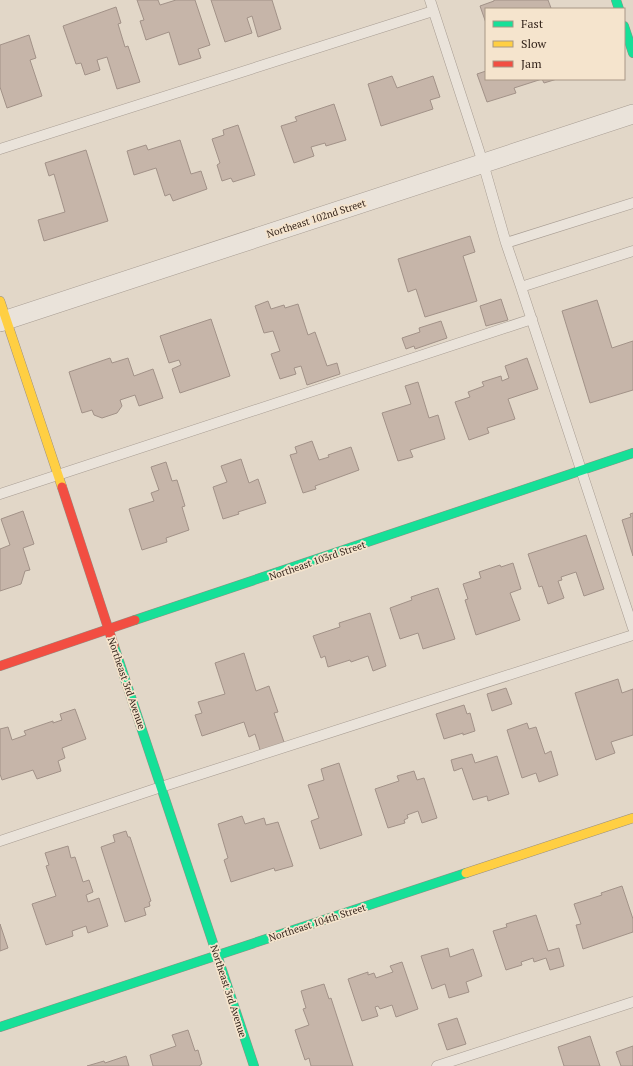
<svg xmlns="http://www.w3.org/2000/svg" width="633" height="1066" font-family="'PT Serif',serif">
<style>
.building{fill:#c6b5a9;stroke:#a29288}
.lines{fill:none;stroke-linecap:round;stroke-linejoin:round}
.lane-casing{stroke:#a79c92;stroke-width:11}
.street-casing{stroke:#a79c92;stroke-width:20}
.fast-casing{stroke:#968c82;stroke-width:10}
.slow-casing{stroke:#968c82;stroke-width:10}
.jam-casing{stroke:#968c82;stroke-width:10}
.lane{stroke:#eae3da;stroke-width:10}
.street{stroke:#eae3da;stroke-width:19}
.fast{stroke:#16e098;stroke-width:9}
.slow{stroke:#ffcf43;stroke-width:9}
.jam{stroke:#f24e42;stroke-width:9}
.labels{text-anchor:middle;stroke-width:3.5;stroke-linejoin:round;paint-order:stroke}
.street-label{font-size:10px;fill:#34241b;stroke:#f5e4cd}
</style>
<rect width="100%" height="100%" fill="#e2d7c8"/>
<path class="building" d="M137,0h21l2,5 16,-5h19l15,45 -12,4 3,9 -22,7 -10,-33 -23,8 -6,-19 4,-1z
M211,0h61l9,29 -23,8 -6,-21 -5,2 5,15 -27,9z
M494,0h54l3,8 -3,1h-62v14l-6,-17 14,-5z
M116,7l5,16 -3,1 7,23 3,-1 12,36 -23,7 -10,-32 -10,3 3,10 -15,5 -4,-12 -5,1 -13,-38z
M29,35l7,23 -6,2 12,36 -35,12 -7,-21v-42z
M486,71v8h71l-13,4 -2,-4 -28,9 2,5 -29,9 -10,-28z
M392,76l5,12 36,-12 7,21 -10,3 3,9 -52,17 -13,-42z
M334,104l12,36 -20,6 -1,-3 -14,4 3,9 -20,7 -13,-37 16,-5 -2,-4z
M238,125l17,50 -22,7 -2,-4 -9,3 -5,-16 3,-2 -8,-24 12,-4 -1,-5z
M180,140l11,34 10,-3 6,18 -34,12 -3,-7 -5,2 -9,-28 -22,7 -7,-24 19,-6 2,5z
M86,150l22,71 -64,20 -6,-21 27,-8 -11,-38 -5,2 -4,-13z
M470,236l5,16 -12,4 14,45 -52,16 -9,-28 -8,3 -10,-33z
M501,299l7,21 -22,6 -6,-20z
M597,300l15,48 21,-7v49l-43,13 -28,-92z
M268,301l3,8 13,-4 1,3 13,-4 10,31 7,-3 12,34 10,-3 3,11 -33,11 -6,-19 -7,2 2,6 -16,5 -9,-25 9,-3 -7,-20 -9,2 -9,-27z
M211,319l19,57 -50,17 -8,-24 9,-4 -2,-5 -10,3 -9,-27z
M441,321l6,17 -32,11 -1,-3 -8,3 -4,-11 18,-6 -1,-4z
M110,358l2,5 16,-5 6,18 19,-7 10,29 -24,8 -4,-11 -15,5 2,6 -5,7 -15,5 -8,-3 -2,-5 -10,3 -13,-41z
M527,358l11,31 -30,10 7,20 -28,9 2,5 -20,7 -14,-38 15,-5 -2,-5 16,-6 -2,-4 19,-6 1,5 7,-3 -4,-12z
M418,382l11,36 9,-3 7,24 -35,11 3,7 -15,4 -16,-48 29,-9 -6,-18z
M312,441l7,19 10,-3 -1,-2 23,-8 8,23 -44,16 1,3 -13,4 -13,-38 7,-2 -2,-6z
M241,459l8,24 9,-4 8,24 -28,9 1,2 -16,5 -10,-32 14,-5 -6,-16z
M166,462l6,19 5,-1 8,26 -3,1 7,23 -23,8 1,4 -25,8 -13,-41 25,-8 -3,-8 8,-3 -8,-23z
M23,511l11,33 -11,4 7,22 -5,1 -4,13 -21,7v-42l10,-4 -9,-26z
M633,513v43l-11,-36 9,-3 -1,-3z
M586,535l18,54 -20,7 -8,-24 -15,5 1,3 -4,1 6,17 -16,6 -6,-18 -3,1 -11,-33z
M513,563l8,26 -11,4 10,27 -44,15 -11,-35 3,-1 -5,-15 18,-6 -2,-6 21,-7 1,2z
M438,588l17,51 -32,10 -5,-16 -18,6 -10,-31 22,-8 -1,-3z
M370,613l16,53 -13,5 -5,-15 -17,6 -1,-2 -22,7 -3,-11 -4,2 -8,-22 27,-9 -1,-4z
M244,653l12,38 13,-5 9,26 -4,1 11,32 -24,8 -6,-19 -6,3 -5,-15 -42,14 -7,-21 7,-2 -4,-11 27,-8 -10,-31z
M618,679l4,14 11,-4v46l-22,7 4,11 -19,7 -21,-67z
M506,688l6,16 -20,7 -5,-17z
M464,705l3,9 3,-1 5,18 -12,4v-2l-19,6 -8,-25z
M75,709l11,30 -24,9 3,10 -7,3 3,10 -24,8 -4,-9 -31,10 -2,-6v-45l8,-2 4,13 14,-5 -2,-4 29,-10v2l9,-3 -2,-6z
M527,723l2,6 7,-2 9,27 6,-3 7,24 -19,7 -3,-9 -14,5 -15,-48z
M472,754l3,9 22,-7 12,38 -21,7 -1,-5 -14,4 -11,-32 -8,3 -3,-11z
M339,763l23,72 -42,14 -9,-28 8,-3 -11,-33 16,-5 -3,-11z
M414,771l3,9 7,-2 13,40 -15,5 -4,-12 -11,4 1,3 -4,2 1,3 -17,5 -13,-39 24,-8 -2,-5z
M242,816l3,8 19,-6 2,7 12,-3 15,44 -18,5 -1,-3 -43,14 -7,-22 4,-2 -10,-34z
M126,831l2,6h2l21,64 -2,1 1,4 -6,2 2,7 -21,7 -24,-75 14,-5 -2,-7z
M68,846l3,12 4,-1 8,25 6,-2 4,12 -7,3 2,7 11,-4 9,28 -20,7 -2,-7 -14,5 1,5 -27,9 -14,-41 24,-8 -10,-30 3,-1 -4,-12z
M622,886l11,33v13l-50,17 -7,-24 5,-1 -7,-20 28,-9 -1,-2z
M536,915l12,36 11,-3 5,18 -14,4 -4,-12 -12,4 -1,-4 -12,4 1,3 -16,5 -13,-39 14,-4 -1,-3z
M0,924l8,24 -8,3z
M448,948l2,9 23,-8 9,27 -16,6 3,10 -20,6 -4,-14 -13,5 -11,-33z
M402,962l16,47 -22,8 -4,-12 -12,4 -2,-3 -3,1 3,9 -16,5 -14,-42 20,-7v3l6,-2 2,5 17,-6 -3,-6z
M324,984l5,15 2,-1 22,68h-42l-2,-8 -4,2 -10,-30 14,-5 -6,-16 3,-1 -5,-17z
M457,1018l9,26 -19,6 -9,-26z
M188,1030l7,21 3,-1 4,14 -2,1v1h-47l-3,-11 26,-9 -4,-11z
M590,1036l10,30h-36l-6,-19z
M633,1046v20h-12l-5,-14z
M126,1056l3,10h-42l17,-5 1,2z"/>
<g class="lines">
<defs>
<path id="lane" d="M430,0l53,163 23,80 15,44 112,-36
M0,149l433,-138
M506,243l127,-40
M521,287l112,341
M0,494l532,-175
M0,841l161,-54 472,-152
M437,1066l196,-64"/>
<path id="street" d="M0,322l633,-208"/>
<path id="fast" d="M616,0l3,9
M624,26l9,27
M135,620l498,-167
M114,646l140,420
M0,1027l466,-154"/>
<path id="slow" d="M0,301l62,186
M466,873l167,-55"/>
<path id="jam" d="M62,487l52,159
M0,666l135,-46"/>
</defs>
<use href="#lane" class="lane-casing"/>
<use href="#street" class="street-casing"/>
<use href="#fast" class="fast-casing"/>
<use href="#slow" class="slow-casing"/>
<use href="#jam" class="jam-casing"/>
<use href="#lane" class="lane"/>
<use href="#street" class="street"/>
<use href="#fast" class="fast"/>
<use href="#slow" class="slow"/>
<use href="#jam" class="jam"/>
</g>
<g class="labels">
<g class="street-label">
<text transform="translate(316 218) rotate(-18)" y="4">Northeast 102nd Street</text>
<text transform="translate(317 560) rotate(-19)" y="4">Northeast 103rd Street</text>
<text transform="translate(127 683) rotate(71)" y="4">Northeast 3rd Avenue</text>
<text transform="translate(317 922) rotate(-18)" y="4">Northeast 104th Street</text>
<text transform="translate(229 991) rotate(72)" y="4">Northeast 3rd Avenue</text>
</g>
</g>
<rect x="485" y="8" width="140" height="72" fill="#f5e4cd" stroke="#a89786"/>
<rect x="493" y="21" width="20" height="6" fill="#16e098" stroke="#a89786"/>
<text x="521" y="28" font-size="12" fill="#34241b">Fast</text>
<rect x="493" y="41" width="20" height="6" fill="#ffcf43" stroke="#a89786"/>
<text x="521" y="48" font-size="12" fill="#34241b">Slow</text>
<rect x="493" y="61" width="20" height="6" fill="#f24e42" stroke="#a89786"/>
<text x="521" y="68" font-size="12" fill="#34241b">Jam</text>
</svg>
